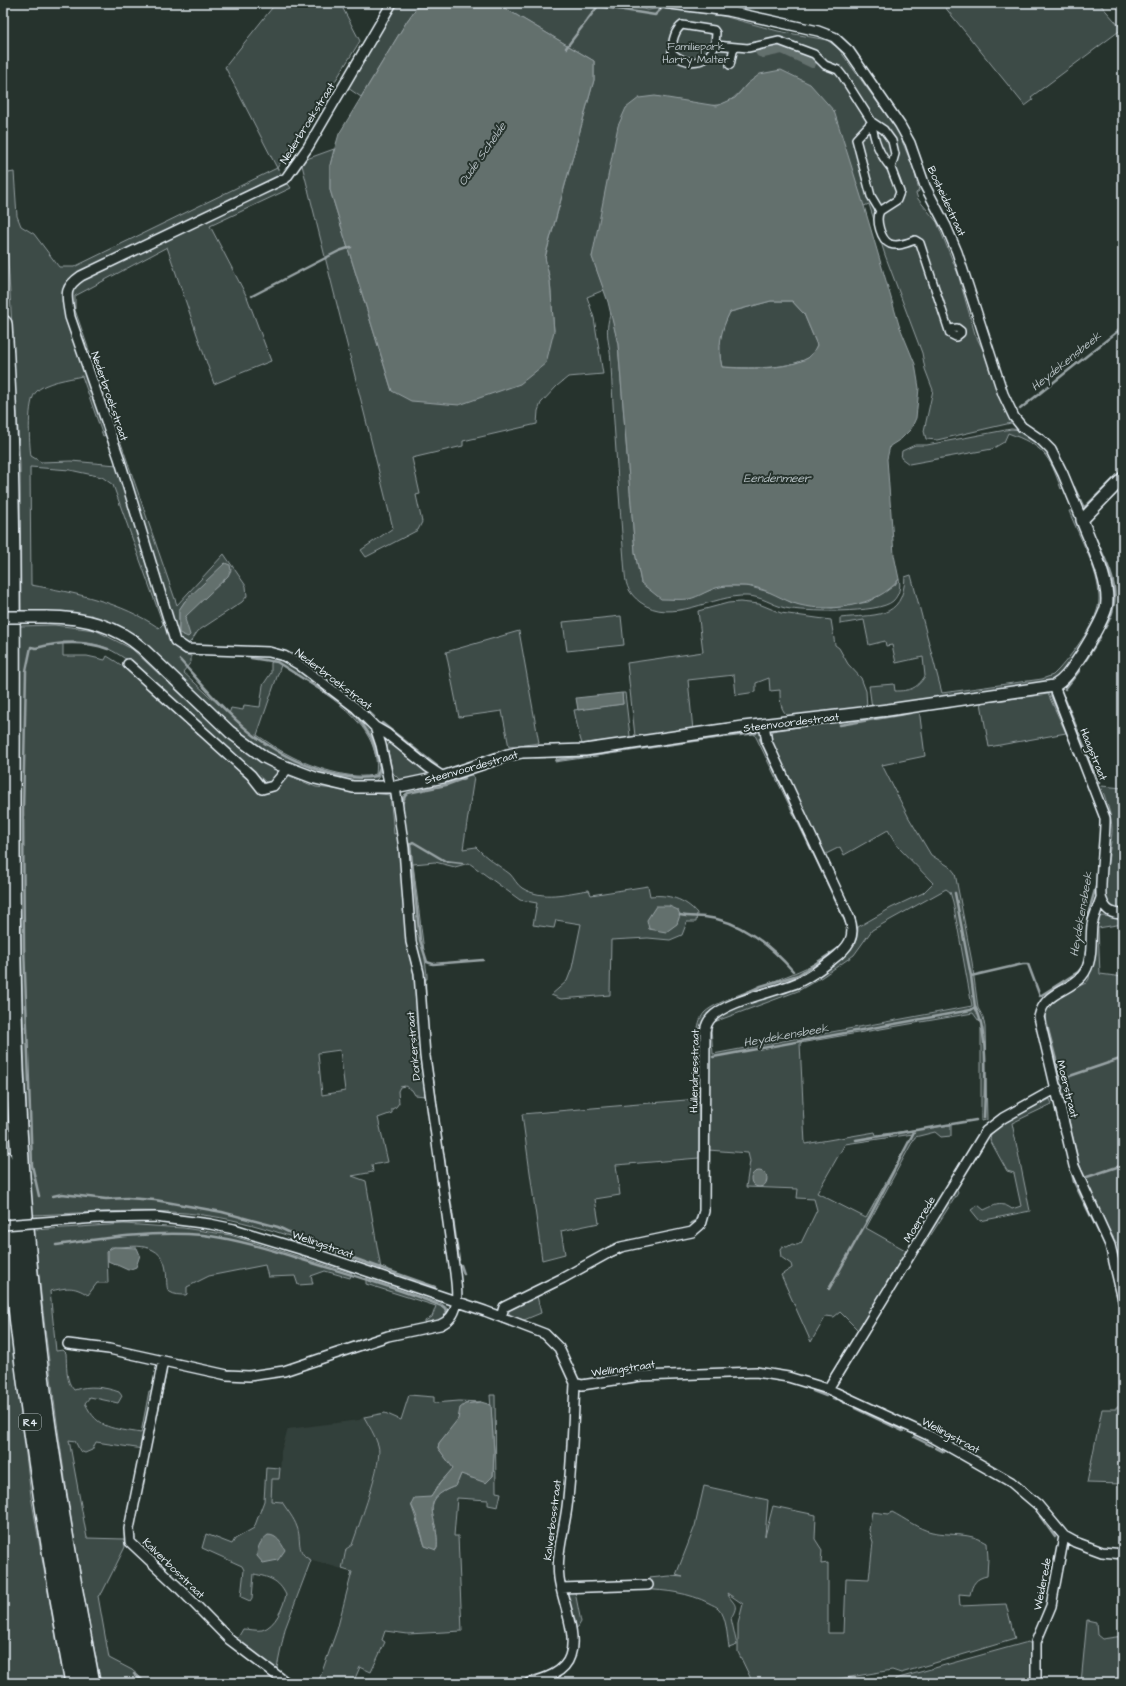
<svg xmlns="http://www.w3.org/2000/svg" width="1126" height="1686" font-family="'Architects Daughter',sans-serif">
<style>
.built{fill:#333f3a}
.green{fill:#3e4b47;stroke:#939ea0;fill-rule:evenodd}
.water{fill:#636f6d;stroke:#98a3a5;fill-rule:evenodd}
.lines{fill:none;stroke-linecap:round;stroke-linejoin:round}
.stream{stroke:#98a3a5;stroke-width:2.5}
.canal{stroke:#636f6d;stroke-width:8}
.pedestrian-casing{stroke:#e8f1f8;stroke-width:10}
.minor-casing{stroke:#e8f1f8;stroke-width:12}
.tertiary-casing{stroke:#e8f1f8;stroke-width:14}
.motorway-casing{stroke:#e8f1f8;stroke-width:20}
.pedestrian{stroke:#26332d;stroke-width:7}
.minor{stroke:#26332d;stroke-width:9}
.tertiary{stroke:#26332d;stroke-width:11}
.motorway{stroke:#26332d;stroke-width:17}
.minor-bridge-casing{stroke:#e8f1f8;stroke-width:12;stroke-linecap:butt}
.tertiary-bridge-casing{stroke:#e8f1f8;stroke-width:14;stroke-linecap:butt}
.minor-bridge{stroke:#26332d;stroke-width:9}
.tertiary-bridge{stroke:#26332d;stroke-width:11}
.labels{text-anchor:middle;stroke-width:4;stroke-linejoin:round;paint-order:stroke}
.shield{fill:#26332d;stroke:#aeb8bb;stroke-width:1}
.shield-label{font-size:10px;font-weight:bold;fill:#e8f1f8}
.park-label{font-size:11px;fill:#b5bfc3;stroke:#26332d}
.street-label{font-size:11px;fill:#e8f1f8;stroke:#26332d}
.water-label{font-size:12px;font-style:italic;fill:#b3bdc0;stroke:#26332d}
</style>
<rect width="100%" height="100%" fill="#26332d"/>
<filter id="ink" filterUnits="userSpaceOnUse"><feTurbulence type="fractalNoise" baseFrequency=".025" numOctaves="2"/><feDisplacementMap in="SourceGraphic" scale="8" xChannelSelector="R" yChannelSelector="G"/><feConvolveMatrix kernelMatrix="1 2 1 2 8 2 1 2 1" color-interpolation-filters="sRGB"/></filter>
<g filter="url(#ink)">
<path class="built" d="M364,1417l15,29 -1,10 -7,33 -19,57 -7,3 -3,20 -33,-10 -7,-6 -3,-8 -1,-17 -9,-13 -18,-14 1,-22h8l1,-28 7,-22 71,-9z"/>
<path class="green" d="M276,3h64l20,38 -31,50 -52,77 14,20 -81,38 37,71 24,64 -57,23 -47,-137 -92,49v14l102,295 47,-51 22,32 1,10 -5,6 -44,29 -6,9 -4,4 -10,-5 -66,-206 -9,3 -21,-60c-12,3 -38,6 -46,16 -9,9 -7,51 -5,64l10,6 30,-1 46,4 57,180 10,9 7,2v6l-8,10 46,42 2,-6 12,2 1,-5 16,2 3,-22 8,-12v-10l4,-5 14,6 58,42 16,13 8,11 11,38 -4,10 -4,4h-20l-18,-3 -47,-15 -30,-16 -35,-27 -88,-86 -12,-6 -76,-17 -27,-1 -1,-146 -17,-291 11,-2 3,44 4,10 13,8 25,33h15l203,-99 -52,-101zM30,467l40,3 32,7 11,8 50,139 -4,4c-38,-26 -83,-35 -128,-43zM228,576l-38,35 -4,5 -7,17v-23l6,-9zM281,665c36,24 102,56 95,109 -22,8 -67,-8 -87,-19 -11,-5 -21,-13 -32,-20z
M396,3h24l-13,18 -46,76 -13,-9z
M496,3h115l37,7 15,-2 60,8 55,15 49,9 11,8 60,83 16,39 5,21 -3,2 2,6 19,23 21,52 17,60 12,24 24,65 -74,17 -11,-1 -2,-8 9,-41 -8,-21 -3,-16 -37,-98 -16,-51 -5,2 -117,-122c-16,19 -24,23 -47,21l-108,151 12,34 -17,7 7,21 9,56 -35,3 -11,9 -16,17 -3,8 -1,13 -74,17v5l-51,12 8,36 -4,1 6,27 -4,8 -52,27 -5,-7 32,-22 -92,-367 33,-12 -4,17v24l62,201 162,-60 -4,-50 -5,-23 49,-178v-19z
M947,3h152l23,26 -91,68 2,3 -8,6 -81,-100z
M771,301h21l12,13 13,31c-2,4 -5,10 -9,13 -22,12 -61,10 -86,9 -5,-21 -2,-36 8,-55z
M611,312l7,32 17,208 6,31 48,16 31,-13h27l29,8 16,9 40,5 36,-6 27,-17 4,-6c2,8 0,16 -6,22 -14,13 -89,11 -108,7 -13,-3 -24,-12 -38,-12 -34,-2 -75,30 -107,6 -10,-8 -14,-15 -15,-28 -5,-69 -11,-139 -14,-208 0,-23 -8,-31 0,-54z
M1011,429c31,0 43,36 54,58l-4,2c-12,-35 -18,-43 -53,-56l-4,9 -12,7 -83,15 -8,-6 1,-7 13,-6h12z
M1073,510c9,24 35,76 28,99 -4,13 -13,26 -20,37 -9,14 -16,26 -29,35l-180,27 -3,-22 25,-2 1,7c14,0 22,-2 30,-15l-2,-19 -27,6 -4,-18 -6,1 -1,-5 -16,4 -5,-25 -24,4v-6c34,-4 63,3 65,-41l6,-2 31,118 100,-14 11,-4 6,-6c14,-16 41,-50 40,-71 0,-28 -20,-61 -30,-87z
M740,602l19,2 22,9 50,7 4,25 4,3 9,16 13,14 5,13 1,17 -76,10c-11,-6 -11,-17 -11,-28l-10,1 -1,-13 -13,5v9l-20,3 -2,-20 -46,5 5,50 -50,8 -3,-3 -5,1 -8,-73 76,-11 -5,-41 30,-8z
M621,616l3,29 -57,6 -4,-29z
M54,625l41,5 37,19 85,79 30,22 38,24 31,13 74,8 4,39 10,-3 -3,-30 4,-7 66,-19 3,2 -11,72 13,-2c10,11 22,18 34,27 4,4 7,11 12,14 21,13 44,5 67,2l2,5 57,-9 2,10c18,-2 35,3 47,17l-1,9h-9l-5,13 -12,5 -22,-2 -37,2 -1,55 -49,4 -10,-4 16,-14 5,-13 9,-44 -25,-4 -2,8 -21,-3 4,-22 -17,-3 -51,-37 -14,4 -20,-5 -22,2 14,111v4h-4l-10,-12 12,129 -10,-1 -3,-5 -7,-4 -5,1 -2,4 1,12 -3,4 -4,2v4l-14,5 10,44 -16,3 1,7 -21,4 14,5 15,88c-55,-19 -114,-45 -171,-53 -57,-9 -120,-3 -178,-1 -12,-197 -14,-392 -12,-589zM63,642c38,-1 47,6 77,27l128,115 -17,-1c-25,-25 -51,-49 -76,-73 -22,-19 -42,-39 -68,-54l-2,4 -18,-4h-24zM340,1050l5,41 -23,4 -4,-42z
M519,631l20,112 -30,4 -7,-36 -43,6 -13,-65z
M622,693h3l5,43 -3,2 -45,6 -3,-10 -5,-24 49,-6z
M1048,694l18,39 -77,14 -8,-44z
M919,709l6,47 -43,9 27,53 22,37 19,12 5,6 17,89 6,46 5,9 2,10 2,93 -6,1v-97l-8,-11 -173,30 5,101 70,-12 1,3 75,-10v11l-10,1 -6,-5 -20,5 -49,91 41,23 -49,79 -18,-18 -6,5 -8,-1 -15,26 -30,-67 11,-7 -1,-4 -10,-7 -1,-8 2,-3 5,1 5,-3 5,1 4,-2 16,-33 -3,-11 -17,-1 1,-9 -52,-2 4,-26 -2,-8 -40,-3 -1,-116 5,-14c30,-18 128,-47 142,-75 3,-6 4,-12 4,-18l33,-19 32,-15 10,-10 -35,-36 -10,-17 -44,25 -4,-8 -16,8 -46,-96 -8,-22 2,-6zM946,889l4,3 3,10 19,104 -259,48 -2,-26 3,-6 84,-31 24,-14 32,-22 18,-25zM913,1134l-47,84 -49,-25 28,-49z
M759,730l91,198 -7,19 -40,29 -95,41 -5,82h-4v59l-83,7 4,30 -25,4 4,24 -38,8 4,23 -23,6 -20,-146 176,-15 -1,-64c1,-8 2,-17 8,-23 25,-22 144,-46 143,-82 -1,-4 -4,-10 -5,-14l-89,-183 -199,29 3,-7z
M389,743h3l40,33 -32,4 -7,-7 -6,-26z
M1101,786l22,2v124c-5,0 -13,-3 -16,-8 -7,-11 5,-58 5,-74 0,-15 -6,-29 -11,-44z
M1100,916l23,1v7l-25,4 2,46 23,3v272h-3l-28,-49 -9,-21 -40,-168 27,-21 16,-7 3,-4 5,-56z
M1050,1099l2,5 -40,19 18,88 -50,10 -9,-11 7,-5 6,5c11,-5 17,-9 28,-1l9,-3 -7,-33 -7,-2 -17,-31 1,-6 16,-13z
M956,1188l2,5 -35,54 -3,-1z
M124,1224l59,4 47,7 122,38 -2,5 -25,-7 -14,5 2,8 -15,1 -3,-9 -27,1 -3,-12 -56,11 -22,11v7l-1,1c-5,0 -12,0 -16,-3 -8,-4 4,-31 -17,-42 -13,-7 -28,-2 -42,-3l-4,4 1,32h-11l-9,12c-15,-10 -22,-7 -38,-4l6,60 7,-1 3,3c1,12 -1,28 8,37 15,-5 31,-3 45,2l3,4 -4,7 -28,-6 -5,6c13,27 28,25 56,30l8,-42 6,1 -12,57 -47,-7 -4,8 -7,3 -5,-2 -5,-10 -6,-1 18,98 37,1 1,8 -23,46 -4,3 11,62 23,12 15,13h-46c-31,-150 -51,-301 -67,-453z
M3,1269l4,46h2l22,181 33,187h-61z
M366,1278l76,26 7,6v3l-10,7 -14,4v-3l7,-4 4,-11 -70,-22z
M533,1296h4l4,17 -17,7 -14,-4 -2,-6z
M409,1395l25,2v6l25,-2 22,1 -16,2 -9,20 -17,19 -1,5 16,20 -14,15 -9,14 -20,7 14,42 12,2c3,-30 -22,-48 19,-62l5,-12h4l6,4 22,-2 1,-25 -4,-56h5l1,97 5,1 -3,14 -10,-2v-5l-31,-2 -3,38h4l4,95 -54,3 -23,-3 -3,9 3,2 -14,30 -11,-5 -7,16h-35l19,-53 15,-58 -10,-3 4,-20 6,-4c6,-18 32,-85 26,-100 -3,-10 -9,-19 -14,-28l21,-4 16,7z
M1116,1407h7v77l-36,-1 15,-74h14z
M266,1467l14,1 -1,11h-7l-1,22 11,1c5,8 12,16 15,25 5,12 -2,26 14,33l-26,69 -8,39 -4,-1 -37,-26 7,-12c6,0 14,2 19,1 14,-4 21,-23 24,-35 -7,-15 -17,-18 -32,-21l-2,24 -2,3 -9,-4 3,-27 -2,-4 -40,-18 4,-14 26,10 3,-5 19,-11 10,-27z
M704,1486l64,14 -3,36 8,-30 43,9 -1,24 7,11 -1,14 7,-1v70h16l2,-55 23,1 4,-37 -4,-12 3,-18 17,2 3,-2c12,6 26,17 40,20 19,4 38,0 55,11l1,15 -1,18c-11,2 -15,8 -17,19l-11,-1 1,12 46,-2 9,35 -114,34 -9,-3 -77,13h-62l-15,-31v-28l5,-20 -16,-11c6,12 13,10 4,25l6,27 -8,3c-2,-11 -2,-31 -10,-39 -2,-3 -7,-4 -10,-6 -40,-20 -90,-12 -134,-11l6,30 -3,5 -6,2 -8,-38 85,-4v-9l21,-2 13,1 -7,-2 19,-49z
M1087,1620l9,2 1,13 5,4 21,-3v47h-42z
M1028,1642l5,3v38h-138v-4z"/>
<path class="water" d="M420,3h76l98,58v19l-49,177 5,24 4,50 -8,32 -26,21 -61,21 -48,-4 -19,-10 -62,-201v-25l9,-31 68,-113z
M781,70l29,14 24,27 30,95 35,119 16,39 4,24 -3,30 -5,11 -10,10 -11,7 -3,13 7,96 5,24c-20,28 -75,35 -106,24 -16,-6 -31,-17 -49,-17 -7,0 -17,-1 -24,1 -11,2 -21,10 -31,12 -9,1 -19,0 -28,0l-20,-16 -6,-31 -17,-208 -10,-42 -16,-45 26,-131 8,-18 13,-10 16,-2 62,10 18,-8 12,-14 13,-10zM771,301h21l12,13 13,31c-2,4 -5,10 -9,13 -22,12 -61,11 -86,9 -5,-20 -1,-37 8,-55z
M225,563l5,2 1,5 -3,6 -42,40 -1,3 5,16 -2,2 -9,-4v-23l6,-9z
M622,693l1,11 -45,6 -2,-12z
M656,906h13l9,4 2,5 -3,9 -11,8 -17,-3 -2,-9z
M751 1179a8 8 0 1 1 16 0a8 8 0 1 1-16 0Z
M114,1247l23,1 3,7 -4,12 -8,3 -20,-9v-11z
M481,1402l10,3 3,46 -1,25 -7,7 -25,-9 -5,12c-41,14 -16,32 -19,62l-1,2 -11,-4 -9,-31 -5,-11 3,-6 17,-1 9,-14 13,-15 -15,-20 1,-5 19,-24 2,-11 5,-4z
M268,1535c9,0 13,8 17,15l-7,10 -15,3 -6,-7c0,-9 4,-16 11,-21z"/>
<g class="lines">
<path class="stream" d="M566,48l32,-42 57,9 7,-7
M252,296l87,-45 12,-4
M1020,409l103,-82
M1074,487l9,19 2,1 38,-37
M1095,537c9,21 25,47 18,71 -1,7 -5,14 -8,20
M180,660c44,49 74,88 139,110 18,6 39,10 58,6l3,-9 -9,-30 -15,-22 -13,-11 -66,-42 -26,-4
M1084,663l16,-26
M1065,689l14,-18
M1051,695l19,45
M1064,697l35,86
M355,699l19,18
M382,723l55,43
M840,725l70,-12
M760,739l87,186
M673,743l83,-10
M616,752l50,-8
M590,756l20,-3
M534,757h11
M557,760l27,-4
M402,804l3,-8 3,-3 38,-8 19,-7
M462,863l-17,-2 -32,-19 -3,2 10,96 7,22 6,2 50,-4
M955,893l16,83
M680,915c9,2 17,1 25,2 34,3 66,29 88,54
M1088,926v-12l9,-31
M425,979v21
M732,1000l29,-14 37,-11 41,-27 6,-7
M975,1007c14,24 10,82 9,111
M708,1014l7,-5
M1044,1014l17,65 62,-21
M713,1057l258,-47 4,-3 -4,-31 52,-12h5l12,32 38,-24 5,-6 4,-19
M699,1059l1,62
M430,1061l6,40
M1056,1109l10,41
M438,1118l21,142
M856,1140l120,-20
M1071,1169l3,13 27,55
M1084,1178l39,-13
M39,1196l-7,-31 -8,-218 -1,-136 3,-140 5,-24 5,1c23,-6 49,-7 72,1
M53,1196l9,-2 44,5 21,-1 28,2 67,12 56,15 36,17 121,43
M691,1223l8,-4
M56,1245c44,-6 88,-13 132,-11 36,1 82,15 115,26 48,15 95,28 141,47l3,5 -1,3
M1121,1261l-2,-9 4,-2
M461,1265l3,9
M1122,1267l1,5
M887,1283l6,-9
M829,1289l41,-73 45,-86
M1118,1299l5,23
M813,1391l13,5
M833,1399l3,1
M841,1401l4,2
M855,1408l48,23
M157,1414l9,-43
M914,1437l18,9
M936,1448l8,4
M147,1466v-4
M1040,1516l15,21
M134,1674l11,9
M565,1683v-2"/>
<path class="canal" d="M780,45l33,15 -1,4 -30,-14 -19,4 -3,-1 -2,-3z"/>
<defs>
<path id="pedestrian" d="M715,45l1,-12 -2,-3 -32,-5c-8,6 -10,18 -10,28 15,13 36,12 43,-8l33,3 31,-7 35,13 11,11 13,5 4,5 30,47 12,8 8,11 3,13 -4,14 9,24 -3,8 -17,11c-5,9 1,29 10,33 8,3 17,-1 25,-4l5,3 30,91 6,3 5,-4v-2l-4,-3 -8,1
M730,65l4,-18
M872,122l-16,17 15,57 9,15
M872,122c1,16 8,33 19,46"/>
<path id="minor" d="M392,3l-84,144 -22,31 -205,98c-19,13 -14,20 -11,41l49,141 56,183 12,8 82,3 15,4 14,8 58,44 19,19 12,7 41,33 15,10
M662,3l66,8 90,20 16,6 15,14 51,74 10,18 15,43 21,40 11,26 46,142 11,23 8,10 19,13 10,10 12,24 19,46
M128,664l123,111 11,14 11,-3 15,-18
M1054,686l51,132c1,15 -7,74 -3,82 4,11 10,14 21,14
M375,727l6,18 9,42
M1101,898c-3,9 -7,18 -9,27 -2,17 2,36 -10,51 -15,17 -37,15 -43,41l35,149 36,79 13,55
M97,1218l58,-1 55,7 24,5 76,23 175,59 60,23 14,14 16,35 7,2 59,-9 115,-4 32,5 40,12 104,48 79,45 27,23 26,31 11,6 27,10 21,2
M501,1317l3,-10 59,-29 47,-26 11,-5 71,-15 8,-7 4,-14 1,-180c1,-5 2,-9 6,-13 16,-18 66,-26 88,-36 12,-6 23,-14 33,-22 16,-12 25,-23 17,-43l-82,-175 -3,-17
M68,1344l41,5 118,26 22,1 35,-5 104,-35 52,-11c22,-9 17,-33 15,-52l-30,-217 -6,-83 -8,-31 -7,-93 -9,-62
M163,1361l-34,168 1,13 49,46 51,52 57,43
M828,1389l158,-258 17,-13 54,-30
M561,1588l87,-3
M529,1683c15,-4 36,-10 41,-27 8,-22 -8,-55 -11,-78 -3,-24 5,-47 8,-71 5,-41 6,-83 8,-124
M1036,1683v-41l15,-36 13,-70"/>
<path id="tertiary" d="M46,617c34,0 70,8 96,31l88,84 34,25 14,7 37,14 38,9h42l48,-10 65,-22 14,-3 63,-2 158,-23 145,-17 166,-24c13,-7 20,-21 28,-32 9,-15 19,-30 24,-46 6,-23 -16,-66 -24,-88l41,-42"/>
<path id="motorway" d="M3,324c16,249 2,498 12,747 5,110 14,220 28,328 13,95 30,190 48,284
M3,1159c13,176 39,350 71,524"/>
</defs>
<use href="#pedestrian" class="pedestrian-casing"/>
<use href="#minor" class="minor-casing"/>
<use href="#tertiary" class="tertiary-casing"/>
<use href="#motorway" class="motorway-casing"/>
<use href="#pedestrian" class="pedestrian"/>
<use href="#minor" class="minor"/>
<use href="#tertiary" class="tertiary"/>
<use href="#motorway" class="motorway"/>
<defs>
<path id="minor-bridge" d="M3,1225l94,-7"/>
<path id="tertiary-bridge" d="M3,617h43"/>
</defs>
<use href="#minor-bridge" class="minor-bridge-casing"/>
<use href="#tertiary-bridge" class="tertiary-bridge-casing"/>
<use href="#minor-bridge" class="minor-bridge"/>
<use href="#tertiary-bridge" class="tertiary-bridge"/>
</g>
</g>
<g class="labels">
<rect class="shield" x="19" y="1414" width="22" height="16" rx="3"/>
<g class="shield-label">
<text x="30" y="1426">R4</text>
</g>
<g class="park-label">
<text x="696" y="50">Familiepark<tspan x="696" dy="13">Harry Malter</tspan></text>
</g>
<g class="street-label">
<text transform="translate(307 123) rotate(-58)" y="4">Nederbroekstraat</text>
<text transform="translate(947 201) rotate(65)" y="4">Bosheidestraat</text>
<text transform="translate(110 396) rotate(71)" y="4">Nederbroekstraat</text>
<text transform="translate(334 679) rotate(37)" y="4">Nederbroekstraat</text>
<text transform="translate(791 722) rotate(-7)" y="4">Steenvoordestraat</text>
<text transform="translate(1094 754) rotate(68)" y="4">Haagstraat</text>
<text transform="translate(471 767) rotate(-16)" y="4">Steenvoordestraat</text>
<text transform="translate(413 1046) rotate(-95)" y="4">Donkerstraat</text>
<text transform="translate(694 1071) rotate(-89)" y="4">Hullendriesstraat</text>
<text transform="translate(1068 1089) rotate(76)" y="4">Moerstraat</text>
<text transform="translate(919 1219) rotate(-59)" y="4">Moerrede</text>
<text transform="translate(323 1244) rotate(19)" y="4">Wellingstraat</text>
<text transform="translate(623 1368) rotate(-8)" y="4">Wellingstraat</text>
<text transform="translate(951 1435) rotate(28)" y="4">Wellingstraat</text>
<text transform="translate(552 1520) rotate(-83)" y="4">Kalverbosstraat</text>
<text transform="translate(174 1568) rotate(44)" y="4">Kalverbosstraat</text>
<text transform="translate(1042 1584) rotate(-79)" y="4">Weiderede</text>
</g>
<g class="water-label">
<text transform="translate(482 154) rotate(-55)" y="4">Oude Schelde</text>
<text transform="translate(1066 361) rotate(-39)" y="4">Heydekensbeek</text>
<text x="777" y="482">Eendenmeer</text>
<text transform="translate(1081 914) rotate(-80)" y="4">Heydekensbeek</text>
<text transform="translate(786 1035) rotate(-10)" y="4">Heydekensbeek</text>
</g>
</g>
<rect width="1126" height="1686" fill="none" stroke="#26332d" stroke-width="16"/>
<rect x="8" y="8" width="1110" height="1670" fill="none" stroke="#e8f1f8" stroke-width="1.5" filter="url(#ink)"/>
</svg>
